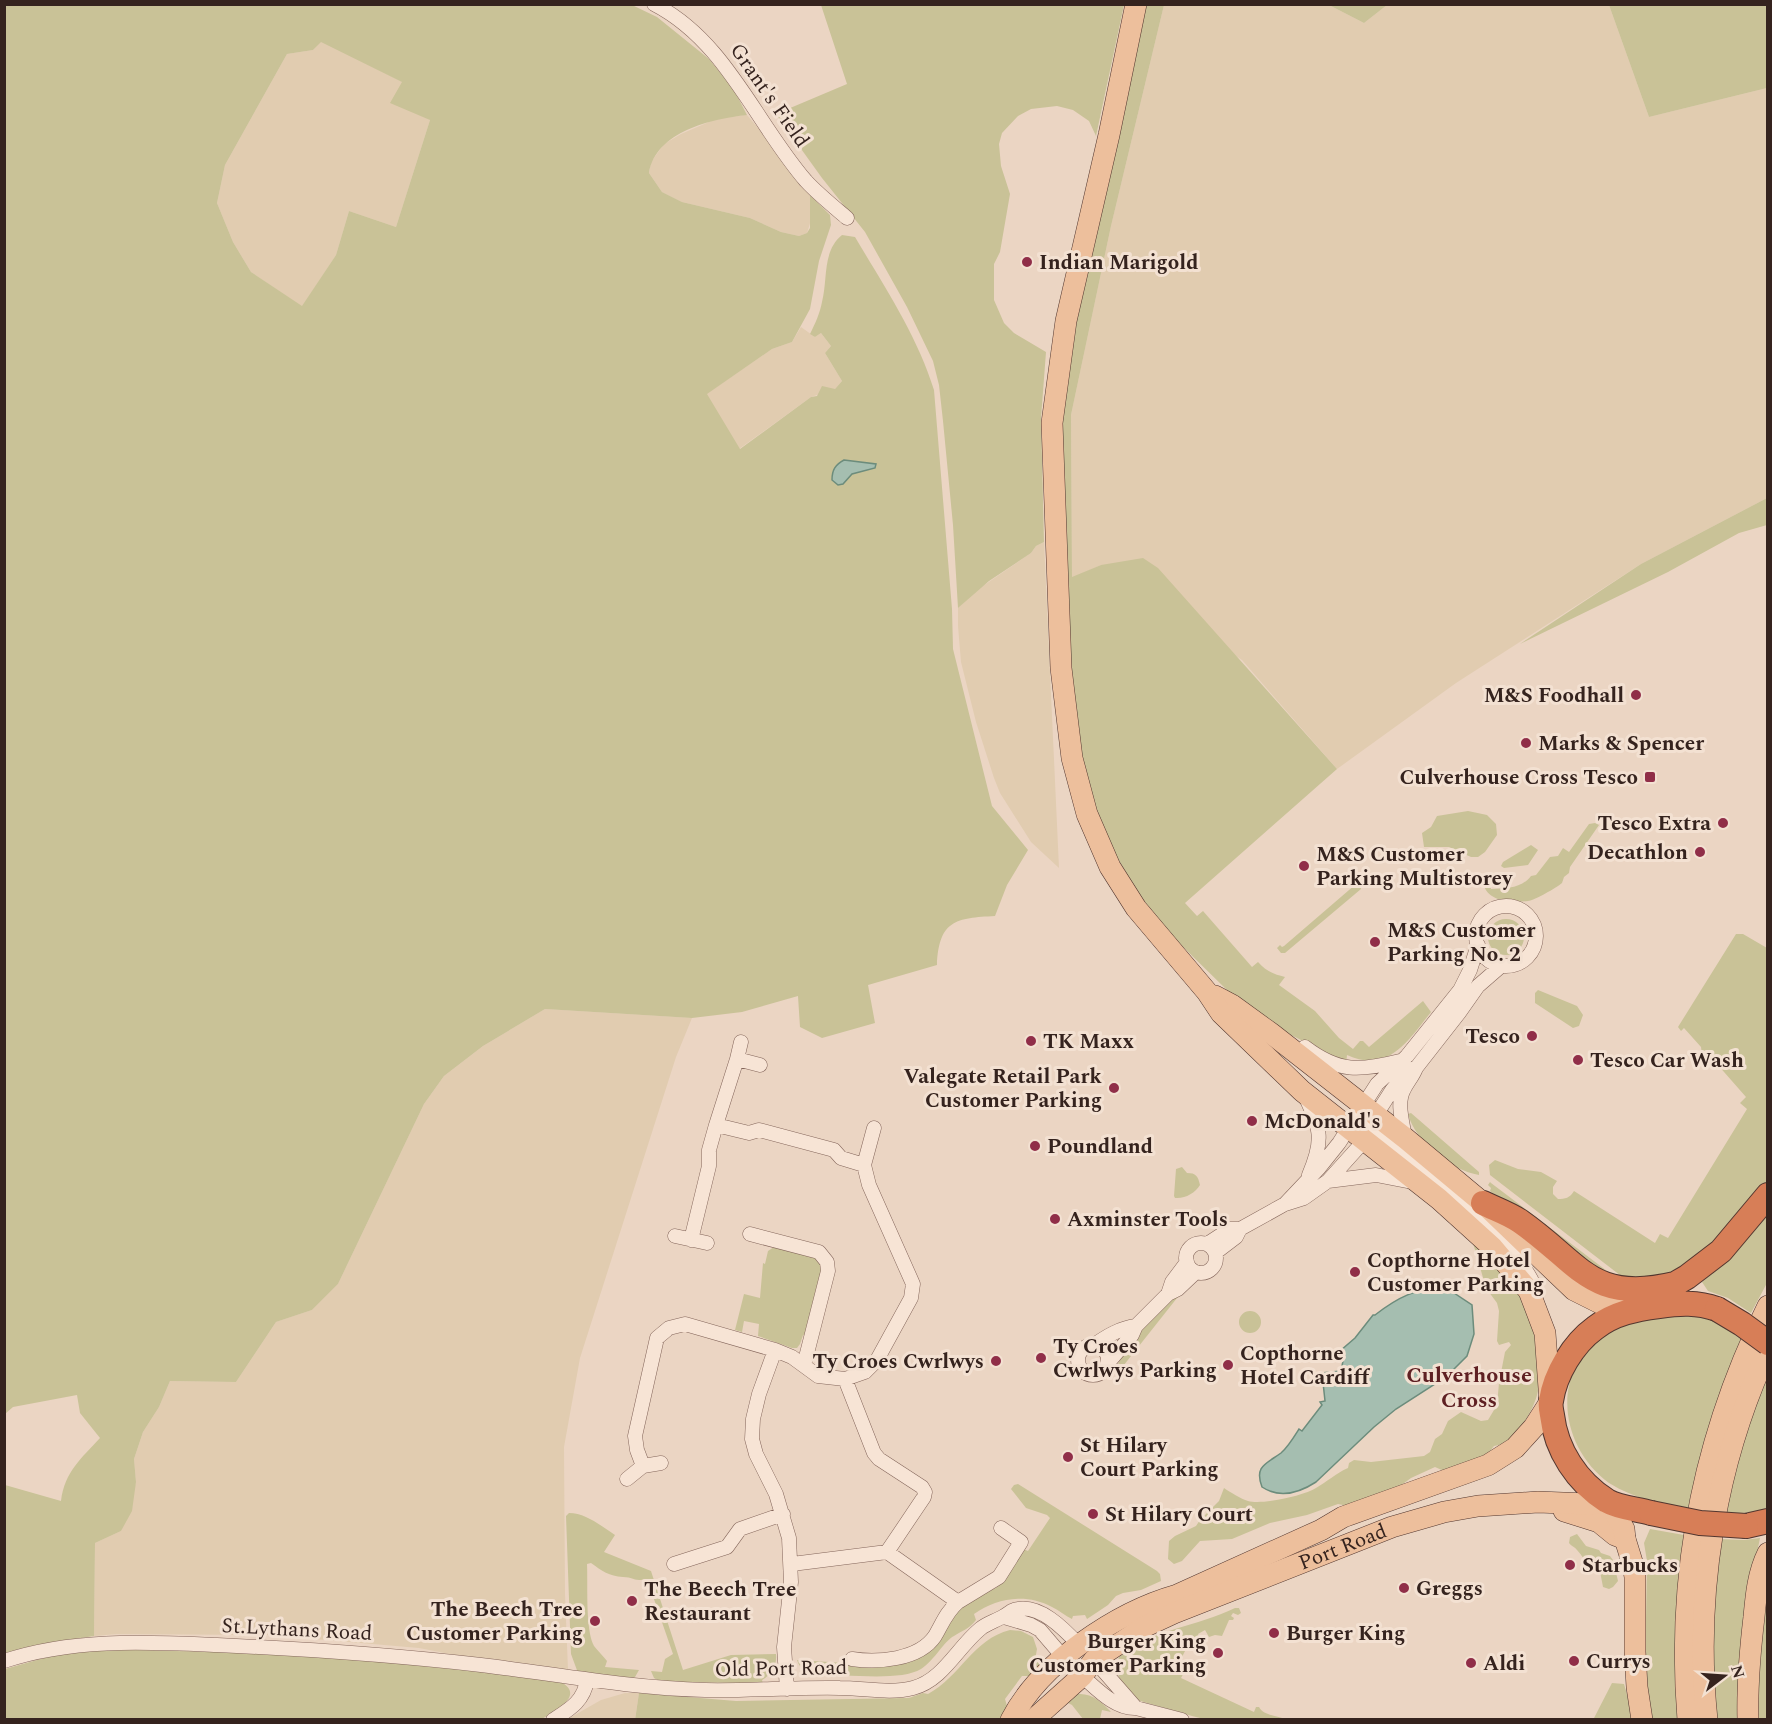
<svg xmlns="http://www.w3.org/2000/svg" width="1772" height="1724" font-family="Spectral,serif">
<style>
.farmland{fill:#e1ccb0}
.green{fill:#c9c297;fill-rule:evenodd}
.water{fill:#a5beb0;stroke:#6c8c7c;stroke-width:1.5}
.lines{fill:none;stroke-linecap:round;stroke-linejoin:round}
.street-casing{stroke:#84665b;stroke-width:15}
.primary-casing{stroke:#52362f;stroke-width:22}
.highway-casing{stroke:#52362f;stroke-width:26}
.street{stroke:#f7e4d5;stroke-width:14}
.primary{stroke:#edbf9c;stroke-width:21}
.highway{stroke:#d77e57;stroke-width:24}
.highway-bridge-casing{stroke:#52362f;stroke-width:26;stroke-linecap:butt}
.highway-bridge{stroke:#d77e57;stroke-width:24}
.poi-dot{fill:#902e48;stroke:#f3e1d2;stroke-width:2}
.labels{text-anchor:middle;stroke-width:6;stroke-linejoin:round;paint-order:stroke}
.street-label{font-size:21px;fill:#35231e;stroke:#f3e1d2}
.poi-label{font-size:21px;font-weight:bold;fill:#35231e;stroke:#f3e1d2;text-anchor:start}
.neighbourhood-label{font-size:22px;font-weight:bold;fill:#5f2023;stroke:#f3e1d2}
</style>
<rect width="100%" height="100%" fill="#ebd5c3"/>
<path class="farmland" d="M1164,5h165l35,18 23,-18h222l40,112 118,-29v410l-126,66 -185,119 -119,86 -95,-109 -141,-95 -29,13 -1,-163 40,-189z
M321,41l82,41 27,38 -34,107 -47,-16 -13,44 -34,52 -51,-35 -18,-30 -16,-39 8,-38 62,-111 26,-4z
M747,115l11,13 33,45 19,22 1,25 -4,13 -8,3 -18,-4 -31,-14 -68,-16 -20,-10 -13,-19 2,-11 13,-18 17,-10 37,-16z
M801,327l14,10 6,-4 10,13 -6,7 17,28 -7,8 -24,8 -72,52 -33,-55 66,-45 20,-7z
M1044,542l15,326 -28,-26 -31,-49 -6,-15 -18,-56 -15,-60 -3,-36v-18l19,-18 54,-37 5,-7z
M545,1009l147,9 -16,39 -96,301 -16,89 1,147 3,76 -77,-8 -72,-14 -151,-13 -151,-1 -23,2 1,-93 26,-12 15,-49 -2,-23 9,-27 16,-25 11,-26 66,1 40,-60 36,-12 26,-26 86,-180 20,-28 39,-30z
M625,1693h14l-4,26 -69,1 35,-20z"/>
<path class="green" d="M5,5h627l25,12 52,42 24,29 14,27c-35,4 -91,16 -98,58l13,19 20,10 68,16 31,14 18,4 8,-3 3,-5v-33l20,20 1,10 -12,36 -9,48 -18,33 -20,7 -65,45 33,55 71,-52 6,-1 5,-10 13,3 7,-8 -17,-28 6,-7 -10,-13 -6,4 -5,-3c5,-10 10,-21 12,-32 6,-23 0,-51 20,-67l13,2c29,49 62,98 79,153l18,219 1,40 39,157 36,44 -21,35 -12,31c-39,2 -56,4 -58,49l-69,20 7,38 -53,15 -22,-11 -2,-31 -56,16 -50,6 -147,-9 -62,37 -39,30 -20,28 -86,180 -26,26 -36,12 -40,60 -66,-1 -11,26 -16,25 -9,27 2,23 -4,29 -11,20 -26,12 -1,93 -25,4 -64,17v-172l56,16c4,-30 20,-42 39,-63l-20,-25 -3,-18 -64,12 -8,7zM321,42l81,40 -12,21 40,17 -34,107 -47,-16 -13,44 -34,51 -51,-34 -18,-30 -16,-39 8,-38 62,-111 26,-4z
M821,5h303l-28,131 -7,-15 -16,-11 -16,-4 -26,3 -13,7 -16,17 -3,11 2,22 9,28 -10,58 -6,12v36l10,23 10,10 32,19 -5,66 3,124 -8,4 -5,7 -42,28 -31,27 -5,-83 -10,-104 -4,-36 -6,-24 -26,-54 -42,-75 -43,-54 -46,-64 71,-30z
M1145,5h19l-53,221 -40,189 1,162 29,-12 42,-7 15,10 179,201 -152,134 12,13 6,-5 49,56 6,-5c8,9 15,12 27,15l-6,8 36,26 24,27 14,11 7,-8h3l6,6 54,-46 8,11c-23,29 -43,62 -84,43l-1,9 -22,-7 -23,-17 -30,-15 -41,-32 -54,-53 -40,-49 -25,-45 -20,-51 -10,-43 -7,-42 -15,-237 5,-90 7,-44z
M1329,5h58l-23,18z
M1609,5h158v83l-118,29z
M1767,498v27l-28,8 -71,39 -148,72 121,-80z
M1468,811l19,4 9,9 1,11 -12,17 -7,5h-7l-22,-10h-25l-2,-14 9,-6 6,-11z
M1595,823l4,2 -29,42 -1,6 -5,4 -2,6c-6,5 -27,17 -34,18 -16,2 -41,1 -45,-18l7,-3 1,9c15,-1 30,0 40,-13l5,-1 14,-18 8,-1 5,-8 6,4 20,-28z
M1531,845l7,5 -10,15 -24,3 -3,-2 2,-4z
M1363,878l2,2 -5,4 1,5 -76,64h-4l-4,-5 3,-3 2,2 2,-1z
M1488 937a18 18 0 1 1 36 0a18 18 0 1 1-36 0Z
M1736,934h7l24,14v233l-53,67 -51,28 -38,3 -135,-104 -1,-10 6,-5 23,9 23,3 16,9 -4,6v7l5,5c7,0 12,-1 16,-8l81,52 5,-9 8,4 79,-129 -7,-6 6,-6 -29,-33 -8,2 -7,-11 -1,-8 -17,-19 -3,3 -3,-4z
M1538,990l39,16 6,9 -4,11 -6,2 -38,-25v-10z
M1411,1113l68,59v3c-28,-5 -63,-32 -71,-61z
M1182,1167l5,6c9,0 11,3 13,12 -5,8 -15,14 -25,13l-1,-2 2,-27z
M1490,1182l1,1 120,91 -49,-22 -72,-61 1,-3 -3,-3z
M1767,1209v74l-16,30 -23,-15 -20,-7 -6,-9 26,-22z
M1473,1243c11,11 40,34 47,45 13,23 24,77 18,103 -3,14 -10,26 -18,37 -7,8 -15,17 -26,18l-10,13 -40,12 -9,-4 -24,11 -18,13 -45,15 -10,-2 -31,11 -37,8 -38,16 -32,2 -18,20 -8,3 -6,-5 1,-18 6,-5 21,-10 4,-6 19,-19 5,-13c6,4 17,11 24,13 14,4 55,-5 68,-13 11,-6 20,-15 32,-20l1,-5 5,-3 17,2 53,-6 6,-4 5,-13 7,-5 6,-13 13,-9 20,9 7,-1 9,-15 2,-22 6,-31 6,-7 -2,-3 -10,3 -2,-4 2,-30 -2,-8 -11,-15z
M774,1247l44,11 5,7 -18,71 -2,-1 -3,9 -3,4h-5l-34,-12 1,-12 -15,-3 -2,11 -7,-2 9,-36 16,4 3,-35 2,1 3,-13z
M1183,1289l2,3 -8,6 -61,77c-1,-23 49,-71 67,-86z
M1239 1322a11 11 0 1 1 22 0a11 11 0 1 1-22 0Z
M1692,1315l22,6 29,19 -52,169c-28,-5 -57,-10 -82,-26 -49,-35 -60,-112 -5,-147 27,-17 57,-19 88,-21z
M1767,1369v139l-9,4 -35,2 8,-32z
M1018,1484l139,87 3,3 1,7 -20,9 -18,3 -7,3 -8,9 -21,14 -2,-4 -12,1 -1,3c-7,-3 -13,-9 -20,-12 -26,-14 -55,-9 -78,7l2,6c-7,9 -13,10 -22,16 -10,5 -19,24 -33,33 -21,13 -79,5 -106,5 -9,-1 -15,-5 -18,-14l48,3 64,-4 46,-48 29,-19 12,-4 23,-36 4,-3 5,2 22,-33 -3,-3 -21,-7 -15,-19 3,-4z
M569,1513c17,0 32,13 46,22l-11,17 47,19 32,99 48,-15 45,-1c1,12 -4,20 -14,26l1,3 -102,-1 -7,-4 -3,-7 11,1 3,-13 8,-5 -26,-75c-15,3 -12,-2 -24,-2 -14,-1 -21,-6 -32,-14l-4,1c1,20 -2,65 7,82 4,5 9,10 13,15l-2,6 34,3 -4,7 -4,2 -53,-6 -7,-19 -5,-138z
M1650,1529l34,6 2,6 -2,178h-34l-5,-43 2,-115 -3,-18z
M1577,1534l9,12 13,4 2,3 9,3 3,4 5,21 -5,6 -4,2 -6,-2 -5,-26c-13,5 -14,-4 -21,-11 -2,-3 -6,-4 -8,-7l1,-6z
M1760,1538l-2,10 3,3 -18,168 -29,1 -4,-52 9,-129 25,1z
M1767,1570v149l-12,1z
M1235,1608h4l2,5 -3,2 -5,-2 -2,3 3,2 -1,2h-4l-7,16 -7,-1 -6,2 -4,-7 -7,4 3,7 -2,2 -8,-4 -13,26 8,4 -5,9 73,34 2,-5h3c5,9 17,8 26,12l-77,1 -16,-4 -55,-16 -21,-21 3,-2 -3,-8 3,-12c35,-29 78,-30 116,-49z
M1010,1630l11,1 12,6 4,12 -2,11 5,4 -11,12h-7l-17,23 2,7 -5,13 -367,1 4,-27 97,8 173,-3 14,-5 5,1c32,-17 45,-55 82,-64z
M136,1650l198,5 225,26c29,14 -6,31 -19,39h-535v-51l64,-18z
M1612,1683l12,1 10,35 -41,1z
M1078,1694c14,-1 24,8 33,18l-9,-2 -2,9h-17l-11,-14 -4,-2z"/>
<path class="water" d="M844,460l32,4 -1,4 -23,6 -9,10 -5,1 -6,-5c0,-10 3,-15 12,-20z
M1445,1287l27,18 2,29 -7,22 -21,21 -50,32 -22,18 -58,55c-17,11 -36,17 -54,5 -8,-21 4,-23 19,-34 7,-6 13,-16 18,-24l3,2 20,-26 -2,-3 5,-1 -3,-28 19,-2 2,-10 -3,-10 15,-13 18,-23h2c23,-18 42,-27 70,-28z"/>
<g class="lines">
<defs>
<path id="street" d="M654,4c72,37 101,118 152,177 12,13 27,25 41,37
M1476 936a30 30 0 1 1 60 0a30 30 0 1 1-60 0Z
M741,1042l-4,17 23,6
M1305,1047c34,26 55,24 95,14
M737,1059l-21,66 33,8 10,-3 75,20 7,8 23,7
M1305,1096c16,33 19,44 4,79
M1367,1121l3,6c37,30 160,123 166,166
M1405,1138c-2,-15 -9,-35 -1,-49 4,-8 9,-13 12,-21l43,-55 19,-27 23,-20
M1328,1181l48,-6 36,7
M1285,1204l34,-36 20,-25 38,-59 30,-28 53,-66 10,-20 8,-25
M750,1234l69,18 8,10 1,9 -24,94
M675,1236l32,7
M691,1240l18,-74v-16l7,-25
M1186 1258a15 15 0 1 1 30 0a15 15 0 1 1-30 0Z
M1207,1244l23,-15h10l45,-25 19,-6 24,-17 36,-40 12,-26 16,-25 16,-20 8,-2
M1215,1253l21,-16 4,-8
M1168,1294l4,-12 15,-20
M1094,1345c13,-9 26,-17 42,-19
M1078 1360a15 15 0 1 1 30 0a15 15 0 1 1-30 0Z
M775,1350l-16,44 -6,25 -1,20 4,15 20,40 13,44 2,44 -7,65 3,42
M1107,1364l25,-29 4,-9 32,-32 10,-5 18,-17
M643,1466l-6,-16 -2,-14 22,-98 12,-10 16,-4 90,26 17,7 26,19 27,3 20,-7 12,-12 34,-62 2,-14 -44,-99 -5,-20 10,-37
M627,1479l16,-13 18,-3
M887,1552l71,50 41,-25 22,-35 -20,-14
M674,1564l53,-17 13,-18 43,-15
M792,1564l95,-12 37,-55 1,-5 -3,-5 -43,-28 -5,-6 -29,-74
M1004,1617l27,8 9,5 24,28
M852,1659c25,4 67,1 83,-23 7,-12 12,-25 23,-34
M1094,1660l42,48
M4,1661c69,-23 142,-19 213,-16 88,4 176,10 264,20 75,9 148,23 224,25 45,1 90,-3 135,-2 23,0 51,6 73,0 30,-8 44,-40 67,-59 7,-6 16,-8 24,-13 4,-2 6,-5 10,-6 25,-8 51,20 66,36
M1082,1676c15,13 33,33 54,32l46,12
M553,1720c17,-11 31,-19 34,-40"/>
<g id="primary">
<path d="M1215,996l17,9 40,29 133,104 78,65 91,87 32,16 27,3"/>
<path d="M1564,1511l35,11 16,13 10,4"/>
<path d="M1011,1720c29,-57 106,-108 166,-125l144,-65 22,-13 145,-52 27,-17 19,-21 16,-25 -5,-69 -16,-42 -37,-44 -53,-48 -137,-108 -81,-78 -14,-21 -71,-84 -26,-41 -23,-53 -15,-56 -11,-90 -9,-245 14,-102 43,-186 27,-131"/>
<path id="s1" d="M1033,1720l49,-44 12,-16 52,-34 28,-13 218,-86 52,-15 34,-6 60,-4 50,2 21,-2 15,27 1,10 8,26 2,12v75l2,35 5,33"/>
<path d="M1688,1720c-12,-147 15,-283 80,-414"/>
<path d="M1707,1720c-13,-125 8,-256 61,-370"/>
<path d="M1748,1720c-1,-35 2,-69 6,-103 2,-22 4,-44 14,-64"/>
</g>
<path id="highway" d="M1483,1203c12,6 27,11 38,19 60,42 70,82 154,62
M1663,1291l24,-14 34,-26 47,-56
M1651,1513c-14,-4 -32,-5 -44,-12 -30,-19 -51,-51 -55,-86 -1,-5 -2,-10 -1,-14 4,-27 22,-57 44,-73 19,-15 41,-19 64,-22 21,-3 38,-4 58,3
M1746,1526l22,-5"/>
</defs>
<use href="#street" class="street-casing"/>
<use href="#primary" class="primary-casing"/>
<use href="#highway" class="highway-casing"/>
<use href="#street" class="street"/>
<use href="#primary" class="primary"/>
<use href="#highway" class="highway"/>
<defs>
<path id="highway-bridge" d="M1717,1309l25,15 26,19
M1651,1513l49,10 46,3"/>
</defs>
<use href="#highway-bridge" class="highway-bridge-casing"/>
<use href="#highway-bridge" class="highway-bridge"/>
</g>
<g class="poi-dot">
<circle cx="1027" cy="262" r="6"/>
<circle cx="1636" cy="695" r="6"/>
<circle cx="1526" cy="743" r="6"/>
<rect x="1644" y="771" width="12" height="12" rx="3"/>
<circle cx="1723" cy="823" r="6"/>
<circle cx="1700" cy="852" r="6"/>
<circle cx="1304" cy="866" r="6"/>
<circle cx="1375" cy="942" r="6"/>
<circle cx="1532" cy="1036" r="6"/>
<circle cx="1031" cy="1041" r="6"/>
<circle cx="1578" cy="1060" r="6"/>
<circle cx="1114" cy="1088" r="6"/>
<circle cx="1252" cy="1121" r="6"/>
<circle cx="1035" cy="1146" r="6"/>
<circle cx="1055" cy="1219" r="6"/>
<circle cx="1355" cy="1272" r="6"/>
<circle cx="1041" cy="1358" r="6"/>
<circle cx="996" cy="1361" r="6"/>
<circle cx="1228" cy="1365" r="6"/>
<circle cx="1068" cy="1457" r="6"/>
<circle cx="1093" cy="1514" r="6"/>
<circle cx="1570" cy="1565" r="6"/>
<circle cx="1404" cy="1588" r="6"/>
<circle cx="632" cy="1601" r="6"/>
<circle cx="595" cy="1621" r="6"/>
<circle cx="1274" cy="1633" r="6"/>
<circle cx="1218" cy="1653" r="6"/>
<circle cx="1574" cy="1661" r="6"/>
<circle cx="1471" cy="1663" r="6"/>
</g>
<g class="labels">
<g class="street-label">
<text transform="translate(770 95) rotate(55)" y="7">Grant's Field</text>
<text dy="7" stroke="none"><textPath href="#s1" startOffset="360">Port Road</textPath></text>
<text transform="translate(297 1629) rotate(3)" y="7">St.Lythans Road</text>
<text transform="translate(781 1668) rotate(-1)" y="7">Old Port Road</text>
</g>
<g class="poi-label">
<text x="1039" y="269">Indian Marigold</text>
<text x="1624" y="702" text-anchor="end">M&amp;S Foodhall</text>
<text x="1538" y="750">Marks &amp; Spencer</text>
<text x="1638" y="784" text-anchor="end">Culverhouse Cross Tesco</text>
<text x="1711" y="830" text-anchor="end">Tesco Extra</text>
<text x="1688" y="859" text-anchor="end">Decathlon</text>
<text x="1316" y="861">M&amp;S Customer<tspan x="1316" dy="24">Parking Multistorey</tspan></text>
<text x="1387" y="937">M&amp;S Customer<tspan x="1387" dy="24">Parking No. 2</tspan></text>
<text x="1520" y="1043" text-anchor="end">Tesco</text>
<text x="1043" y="1048">TK Maxx</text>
<text x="1590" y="1067">Tesco Car Wash</text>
<text x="1102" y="1083" text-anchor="end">Valegate Retail Park<tspan x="1102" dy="24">Customer Parking</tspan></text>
<text x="1264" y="1128">McDonald's</text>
<text x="1047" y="1153">Poundland</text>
<text x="1067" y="1226">Axminster Tools</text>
<text x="1367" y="1267">Copthorne Hotel<tspan x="1367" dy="24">Customer Parking</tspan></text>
<text x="1053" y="1353">Ty Croes<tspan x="1053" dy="24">Cwrlwys Parking</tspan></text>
<text x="1240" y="1360">Copthorne<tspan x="1240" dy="24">Hotel Cardiff</tspan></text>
<text x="984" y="1368" text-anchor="end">Ty Croes Cwrlwys</text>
<text x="1080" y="1452">St Hilary<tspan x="1080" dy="24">Court Parking</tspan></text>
<text x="1105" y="1521">St Hilary Court</text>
<text x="1582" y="1572">Starbucks</text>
<text x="1416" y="1595">Greggs</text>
<text x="644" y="1596">The Beech Tree<tspan x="644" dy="24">Restaurant</tspan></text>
<text x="583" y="1616" text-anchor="end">The Beech Tree<tspan x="583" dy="24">Customer Parking</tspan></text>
<text x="1286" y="1640">Burger King</text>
<text x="1206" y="1648" text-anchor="end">Burger King<tspan x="1206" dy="24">Customer Parking</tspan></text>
<text x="1586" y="1668">Currys</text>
<text x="1483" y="1670">Aldi</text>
</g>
<g class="neighbourhood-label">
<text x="1469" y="1382">Culverhouse<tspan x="1469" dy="25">Cross</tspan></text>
</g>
</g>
<rect width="1772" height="1724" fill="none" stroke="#35231e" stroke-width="12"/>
<g transform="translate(1724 1676) rotate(73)" stroke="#f3e1d2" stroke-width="4.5" paint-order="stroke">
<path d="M0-4.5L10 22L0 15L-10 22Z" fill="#35231e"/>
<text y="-9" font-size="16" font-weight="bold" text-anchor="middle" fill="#35231e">N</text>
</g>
</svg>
